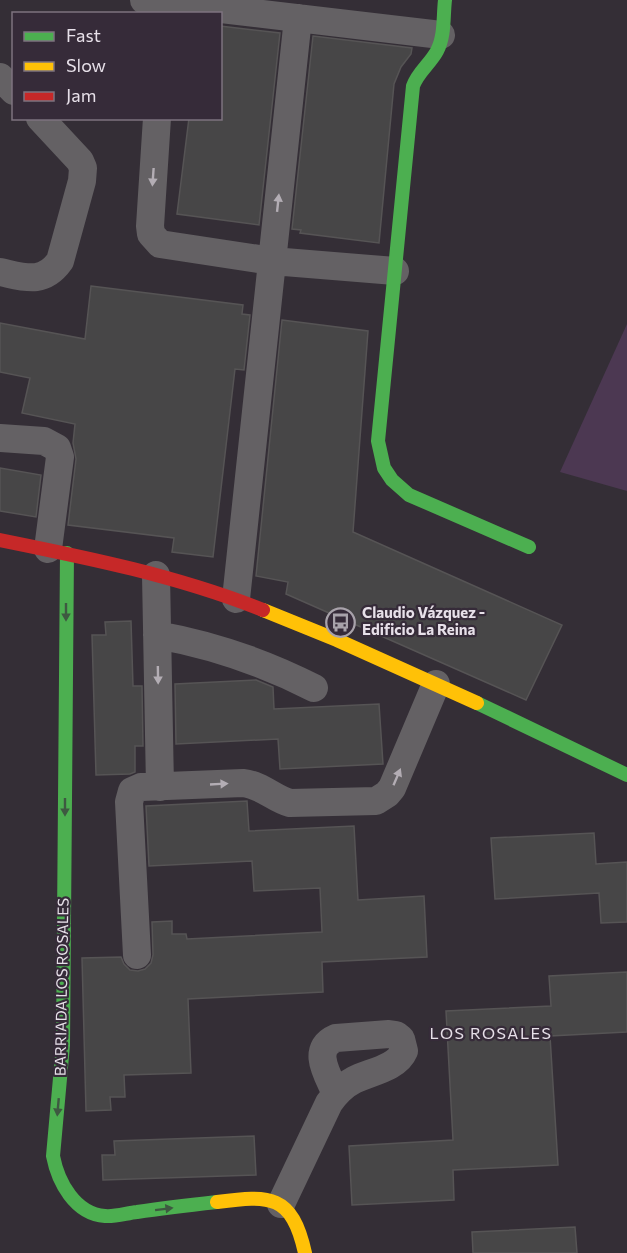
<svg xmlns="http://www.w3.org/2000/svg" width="627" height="1253" font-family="Commissioner,sans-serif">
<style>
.green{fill:#4c3852}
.building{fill:#474647;stroke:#565455;stroke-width:1.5}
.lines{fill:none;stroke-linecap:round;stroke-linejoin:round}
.street{stroke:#646164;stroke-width:28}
.fast{stroke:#4caf50;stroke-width:14}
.slow{stroke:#ffc107;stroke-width:14}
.jam{stroke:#c62828;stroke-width:14}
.oneway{fill:#b3adb4}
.oneway2{fill:#3e5941}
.labels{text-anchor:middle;stroke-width:4.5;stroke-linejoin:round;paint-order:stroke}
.poi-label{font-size:15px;font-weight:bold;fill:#e7e0e9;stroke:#362b39;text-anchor:start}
.street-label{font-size:15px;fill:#e7e0e9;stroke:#362b39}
.neighbourhood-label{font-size:16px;letter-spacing:1.5px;fill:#e7e0e9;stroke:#362b39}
</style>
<rect width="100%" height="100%" fill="#342e36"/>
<path class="green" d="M627,324v167l-67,-19z"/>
<path class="building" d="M220,26l60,7 -21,192 -82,-11 12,-96h31z
M313,36l99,12 -1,6 -10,13 -7,17 -15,159 -79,-10 1,-3 -9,-1z
M91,286l152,19 -1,9 8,1 -6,55 -9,-1 -22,188 -41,-5 2,-14 -106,-13 8,-66 -3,-16 2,-19 -53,-11 8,-35 -30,-6v-49l85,16z
M282,320l86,11 -15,201 209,93 -36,75 -240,-106 2,-12 -32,-6z
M0,468l41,7 -5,42 -36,-6z
M131,621l2,65h9l1,60h-8v26l-5,2 -34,1 -4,-140h14l-1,-13z
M256,680l17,7 1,22 105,-5 4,60 -103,5 -2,-30 -102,5 -1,-60z
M247,801l2,30 105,-5 4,74 66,-4 3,61 -105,5 1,30 -135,7 3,74 -67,2 1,22h-15l1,13 -25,1 -4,-153 39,-1 3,7 6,6 8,1 7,-2 6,-6 2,-8 -1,-33 20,-1v13h14l1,5 135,-7 -2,-44 -66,3 -2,-30 -103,5 -3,-60z
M594,833l2,31 31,-2v60l-26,1 -2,-30 -104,6 -4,-61z
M627,972v60l-77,4 8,129 -105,5 1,30 -102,5 -3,-59 104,-6 -7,-129 105,-5 -2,-30z
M254,1136l2,39 -153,5 -1,-25h13l-1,-14z
M575,1227l2,26h-104l-1,-21z"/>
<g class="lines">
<path class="street" d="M144,0l297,35
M0,77l14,14
M157,118l-7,108 1,8 9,10 112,17 123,10
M0,272c24,5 43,13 60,-11l22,-80 1,-13 -3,-7 -40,-43
M0,438l44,3 13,7 3,9 -12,92
M156,575l4,212
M236,599l62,-581
M157,635c56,10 106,27 157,53
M137,955l-8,-153 3,-11 9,-4 102,-4c19,2 30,15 47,20l86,-2 11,-7 5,-6 44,-104
M281,1204l48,-101c7,-10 15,-18 25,-23 16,-8 43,-12 50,-29l-3,-12 -5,-4 -7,-1 -53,4c-26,11 -8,37 0,56"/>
<path class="fast" d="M445,0c-2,17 0,36 -8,51 -7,13 -19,21 -24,35l-35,355 6,27 8,12 17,15 120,52
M67,553l-4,492 -10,111c5,26 22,58 52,60 10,1 22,-3 32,-4 27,-4 53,-7 80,-10
M477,703l150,72"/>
<path class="slow" d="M263,610l74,30 140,63
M217,1202c53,-7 75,-8 88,51"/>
<path class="jam" d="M0,540c89,18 178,36 263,70"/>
</g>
<defs><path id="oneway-solid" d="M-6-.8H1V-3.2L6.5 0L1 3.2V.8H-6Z" transform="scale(1.5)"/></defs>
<g class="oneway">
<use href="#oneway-solid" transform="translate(153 177) rotate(94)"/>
<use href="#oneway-solid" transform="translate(278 203) rotate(-84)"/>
<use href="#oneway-solid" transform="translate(158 675) rotate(89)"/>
<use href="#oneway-solid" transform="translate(397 777) rotate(-67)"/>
<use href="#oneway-solid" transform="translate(219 784) rotate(-3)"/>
</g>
<g class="oneway2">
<use href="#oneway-solid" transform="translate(66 612) rotate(90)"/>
<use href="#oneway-solid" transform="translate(65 807) rotate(90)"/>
<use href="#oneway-solid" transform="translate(58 1107) rotate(95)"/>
<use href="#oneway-solid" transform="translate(164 1209) rotate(-7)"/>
</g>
<defs>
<symbol id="bus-ring" viewBox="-11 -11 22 22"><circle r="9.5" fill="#362b39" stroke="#a8a2aa" stroke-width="1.5"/><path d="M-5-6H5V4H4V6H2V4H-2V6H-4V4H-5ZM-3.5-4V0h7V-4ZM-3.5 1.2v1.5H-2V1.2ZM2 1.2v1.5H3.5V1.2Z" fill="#a8a2aa"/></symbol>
</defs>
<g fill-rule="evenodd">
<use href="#bus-ring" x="324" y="606" width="33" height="33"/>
</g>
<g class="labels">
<g class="poi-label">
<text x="362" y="618">Claudio Vázquez -<tspan x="362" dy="17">Edificio La Reina</tspan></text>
</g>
<g class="street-label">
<text transform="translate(62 987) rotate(-89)" y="5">BARRIADA LOS ROSALES</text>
</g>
<g class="neighbourhood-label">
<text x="491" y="1039">LOS ROSALES</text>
</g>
</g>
<rect x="12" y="12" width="210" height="108" fill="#362b39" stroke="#7d737f" stroke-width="1.5"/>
<rect x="24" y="32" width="30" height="9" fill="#4caf50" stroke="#7d737f" stroke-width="1.5"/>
<text x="66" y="42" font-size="18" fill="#e7e0e9">Fast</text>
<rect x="24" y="62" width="30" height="9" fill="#ffc107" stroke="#7d737f" stroke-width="1.5"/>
<text x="66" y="72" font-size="18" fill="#e7e0e9">Slow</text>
<rect x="24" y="92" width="30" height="9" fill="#c62828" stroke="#7d737f" stroke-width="1.5"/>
<text x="66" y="102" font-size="18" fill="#e7e0e9">Jam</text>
</svg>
